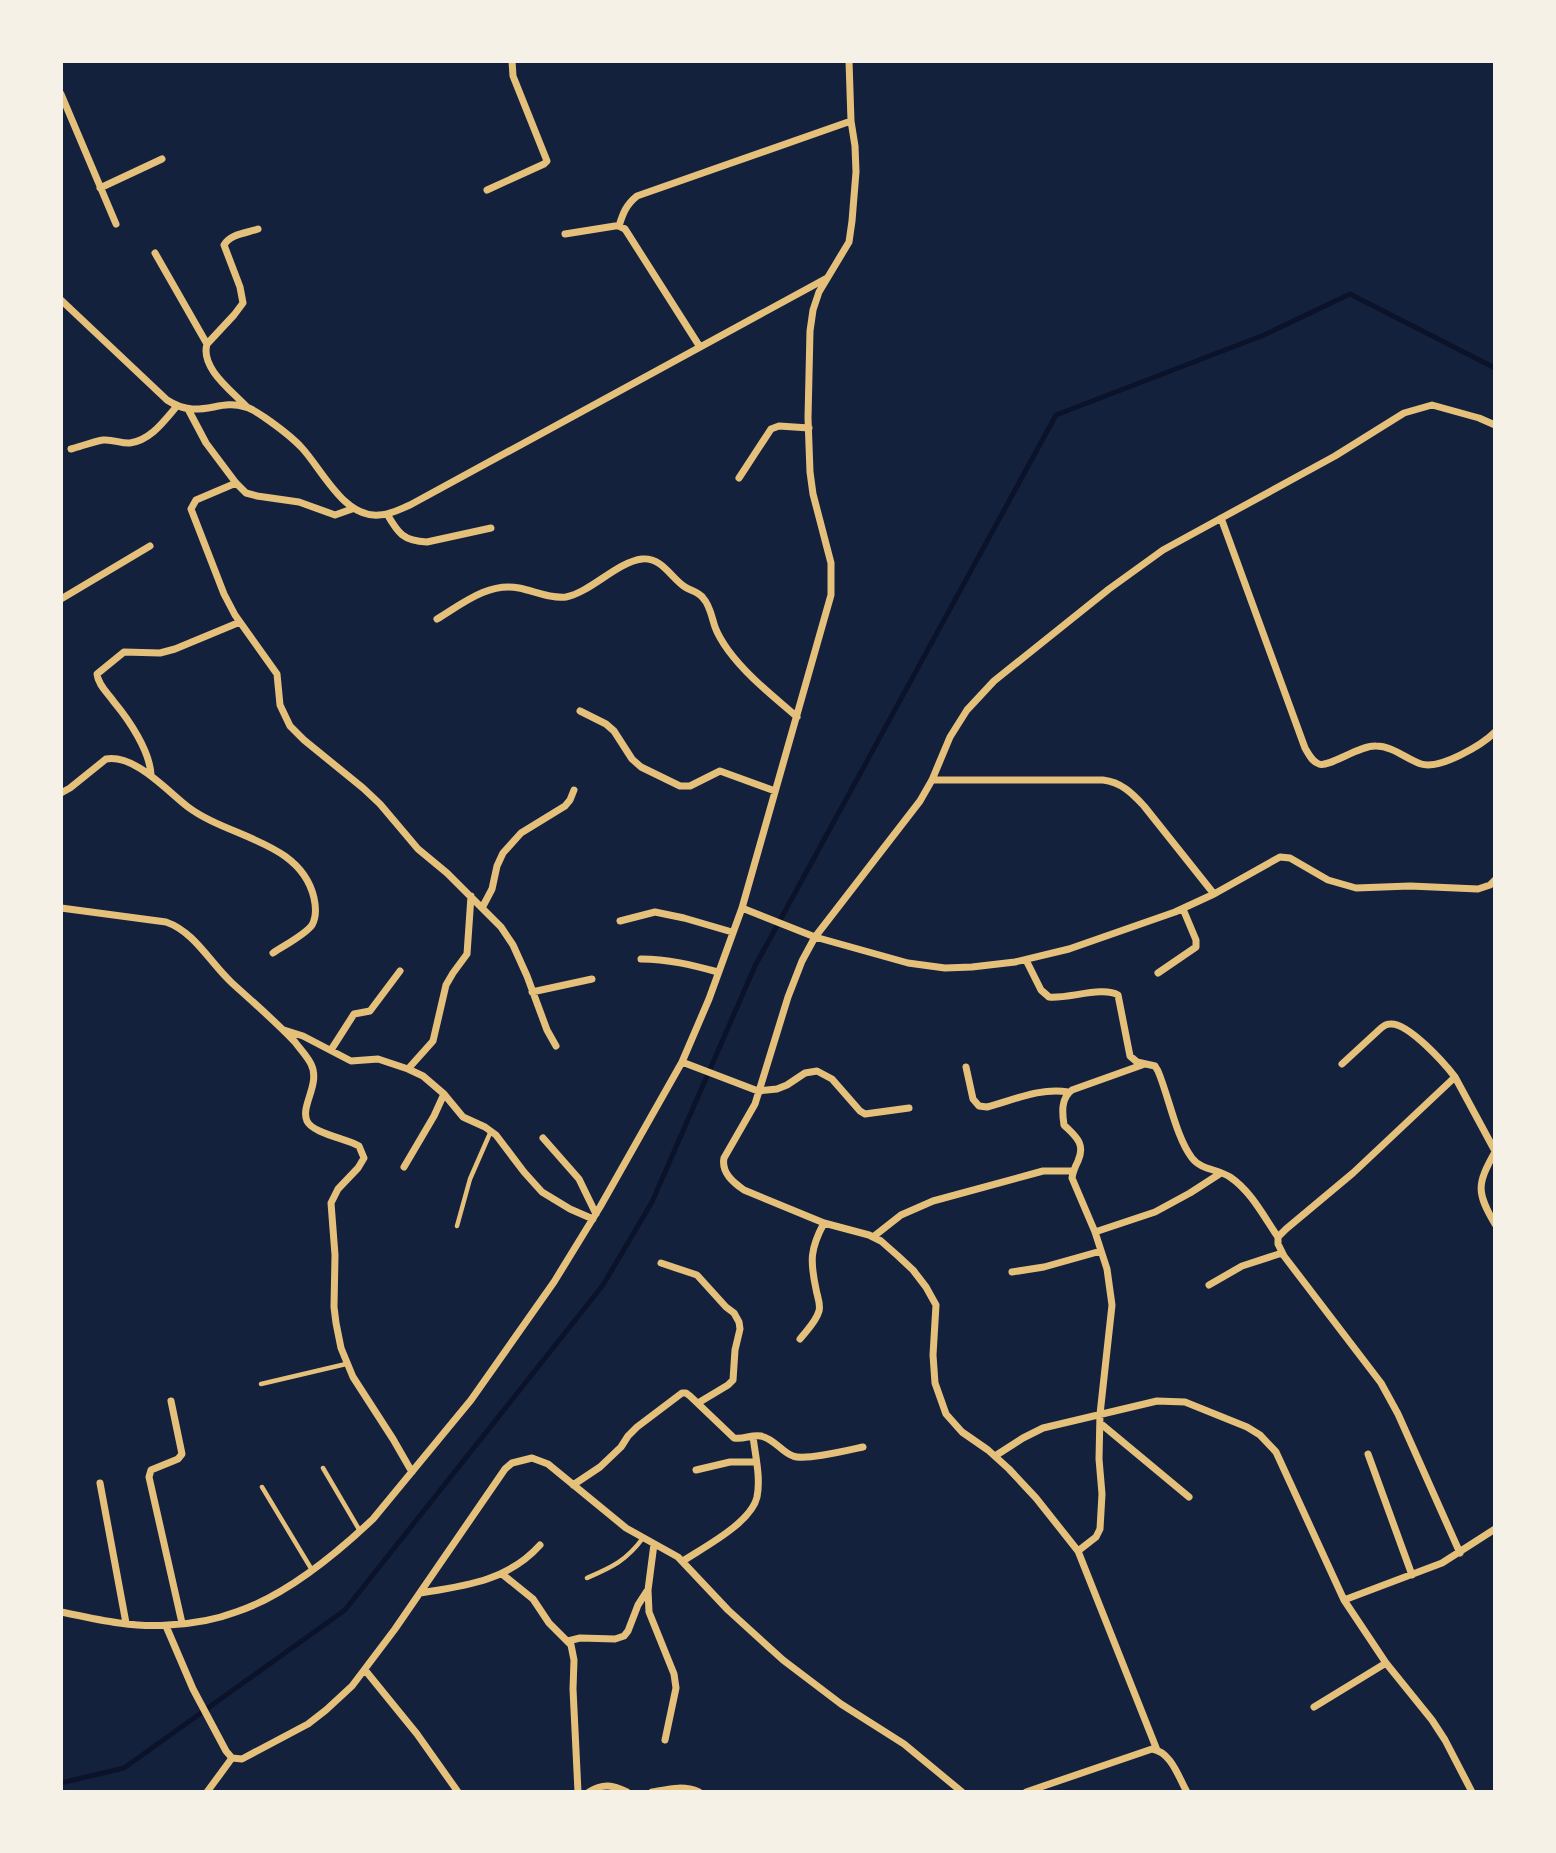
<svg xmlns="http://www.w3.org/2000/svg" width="1556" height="1853" font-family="'Crimson Pro',serif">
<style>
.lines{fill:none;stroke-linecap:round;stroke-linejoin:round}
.stream{stroke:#0b132b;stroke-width:5}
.service{stroke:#e5c07b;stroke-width:4.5}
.minor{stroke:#e5c07b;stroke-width:7}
</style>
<rect width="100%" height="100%" fill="#14213d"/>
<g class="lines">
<path class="stream" d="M61,1783l63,-15 221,-158 258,-325 49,-83 103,-236 301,-551 208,-80 86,-41 145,74"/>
<path class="service" d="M457,1226l13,-47 21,-48
M261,1384l85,-20
M323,1468l37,63
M262,1487l50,83
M587,1578c25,-11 39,-17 56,-40"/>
<path class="minor" d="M61,94l55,130
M100,188l62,-29
M487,190l57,-26 3,-3 -34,-85 -1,-15
M619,226c4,-13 7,-21 18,-30l214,-75
M565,234l50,-8h4l6,3 75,118
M155,253l52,91
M61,300l106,100c32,21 51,-2 78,7 7,1 14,7 19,10 13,9 27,19 38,31 21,23 42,70 77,67 11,0 21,-6 31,-10l417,-227
M247,407c-15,-16 -47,-39 -40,-63l27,-29 9,-12 -3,-16 -16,-42c6,-11 23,-12 34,-16
M188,409l18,34 30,40 10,10 11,3 42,6 36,13 17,-6
M71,449c11,-3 21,-7 32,-9 10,-1 19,4 27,3 21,-3 34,-22 47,-37
M739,478l32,-49 8,-3 30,2
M236,483l-40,17 -5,9 33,85 11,21 42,59 3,31 10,21 14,14 59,48 17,16 38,45 29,24 54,54 12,18 14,31 20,54 9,16
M387,514c11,19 16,27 40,28l64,-14
M1221,518l84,230c3,5 7,14 14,16 10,4 40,-19 57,-18 17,0 30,13 45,18 19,6 61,-19 74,-32
M61,599l89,-53
M437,619c25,-15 51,-37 82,-31 15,3 32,11 47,9 25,-5 51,-35 76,-38 20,-2 29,19 43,28 6,4 14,5 18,11 7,7 9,20 12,29 3,8 8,16 13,23 19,26 45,46 69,67
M580,711l26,13 8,7 18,28 9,8 39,19h10l30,-15 55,20
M151,775c-1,-24 -22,-55 -37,-73 -6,-9 -16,-17 -17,-28l27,-22 36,1 15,-4 65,-27
M932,780h171c18,2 29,13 41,26l70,88
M61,793l9,-5 36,-29c29,-5 61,32 82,48 41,31 113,34 126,91 2,9 3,18 -2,27 -7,10 -29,21 -39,28
M61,908l105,14c29,10 44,41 66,61 22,20 43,38 63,59 5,7 12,14 16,22 10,20 -11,42 -4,57 5,12 40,18 52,25l5,12 -6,10 -20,21 -7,14 4,52 -1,52 2,16 5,25 12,29 40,62 19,33
M482,908l10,-19 5,-23 6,-13 18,-20 44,-27 5,-6 4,-10
M742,908l73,29 93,26 37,5 27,-1 43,-5 54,-13 106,-37 39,-18 66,-37 10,1 38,22 28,8 54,-2 68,3 12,-4 5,-5
M620,921l35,-9 29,6 48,14
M641,959c27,0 51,6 77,13
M1026,960l15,30 8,7c19,2 54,-11 69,-2l12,61 7,6 18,4 3,5c11,26 18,66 34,87 9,12 26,11 38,19 21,14 34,40 48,60v7l6,12 97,127 17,31 62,139
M1158,973l38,-26v-7l-13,-31
M532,992l60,-13
M284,1030l19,6 48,25 27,-2 30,10 15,7 21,18 19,23 22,10 11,8 28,37 18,20 28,17 23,10
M331,1050l23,-36 16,-3 30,-40
M682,1062l76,29 19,-2 10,-4 18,-12 12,-2 15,8 28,32 5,3 44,-6
M966,1067l7,32 6,7 8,1c26,-7 55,-20 81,-15
M408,1069l25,-28 13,-56 7,-12 14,-19 4,-58
M1455,1077l40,74
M543,1138l36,41 17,35
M1495,1152c-18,32 -19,40 0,72
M404,1167l30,-51 10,-22
M1095,1232l60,-20 35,-19 31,-20
M873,1237l28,-22 32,-14 110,-30h30
M1278,1237l8,-8 67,-56 102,-96c-10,-13 -47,-55 -65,-53 -5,0 -6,2 -10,5l-38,35
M661,1263l36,12 29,32 8,6 5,9 1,7 -5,21 -2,30 -5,5 -30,18
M1012,1272l32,-5 57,-16
M1209,1285l33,-19 40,-13
M800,1339c6,-8 16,-17 19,-28 2,-7 -2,-15 -3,-22 -6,-28 -6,-40 8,-66
M171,1401l11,53 -4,5 -27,11 -2,7 33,146
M1100,1423l89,74
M1368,1454l44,121
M995,1456l28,-18 20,-10 114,-27 28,1 62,25 13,8 16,17 68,148 42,63 46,57 13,20 27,52
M696,1470l34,-8h26
M100,1483l26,140
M573,1485l27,-18 21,-20 7,-11 9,-9 45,-34h4l4,3 44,42c10,2 17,-4 27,-2 14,3 20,16 32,20 12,5 56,-6 70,-9
M654,1544l-6,46 1,22 25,62 2,14 -11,52
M1078,1551l18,-14 4,-8 2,-35 -3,-35 1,-45 12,-109 -5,-36 -12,-37 -23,-54c1,-7 3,-11 6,-17 8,-18 -3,-25 -14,-36 -2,-13 -3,-27 8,-35l70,-25
M683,1561c21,-14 68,-38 74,-64 4,-20 -2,-42 -4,-61
M502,1574l31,25 16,24 22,22 3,15 -1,29 5,103
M420,1593c44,-7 88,-12 120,-48
M1344,1600l98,-37 53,-34
M61,1612c34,7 72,16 107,13 22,-1 47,-5 68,-13 49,-16 100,-58 137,-93l98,-119 83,-118 46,-75 82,-145 27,-63 33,-91 89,-313v-32l-18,-69 -3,-22 -2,-54 2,-87 3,-21 6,-18 30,-50 3,-21 4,-49 -1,-26 -4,-25 -2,-60
M166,1626l27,63 33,62 6,7 10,1 66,-35 18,-14 26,-24 43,-57 110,-160 7,-6 20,-5 16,6 78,64 52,29 50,53 55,50 58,44 63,40 58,48
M568,1641l12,-3 35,1 9,-3 4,-5 10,-26 9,-14
M365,1670l52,64 41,58
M1314,1707l72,-44
M1157,1750l-79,-199 -42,-53 -27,-29 -21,-19 -26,-18 -16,-18 -11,-31 -2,-28 3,-50 -10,-18 -13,-17 -15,-14 -17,-15 -12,-6 -45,-12 -80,-33c-10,-7 -23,-17 -20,-32l31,-54 33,-107 14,-36 13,-24 105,-136 12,-21 18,-43 17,-27 27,-29 115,-92 54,-39 172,-94 69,-43 28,-8 47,13 16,7
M207,1792l25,-34
M589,1792c14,-9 24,-7 38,0
M652,1792c17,-3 31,-7 47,0
M1026,1792l126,-43c19,3 26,27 35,43"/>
</g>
<rect width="1556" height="1853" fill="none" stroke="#f6f1e7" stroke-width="126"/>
</svg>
